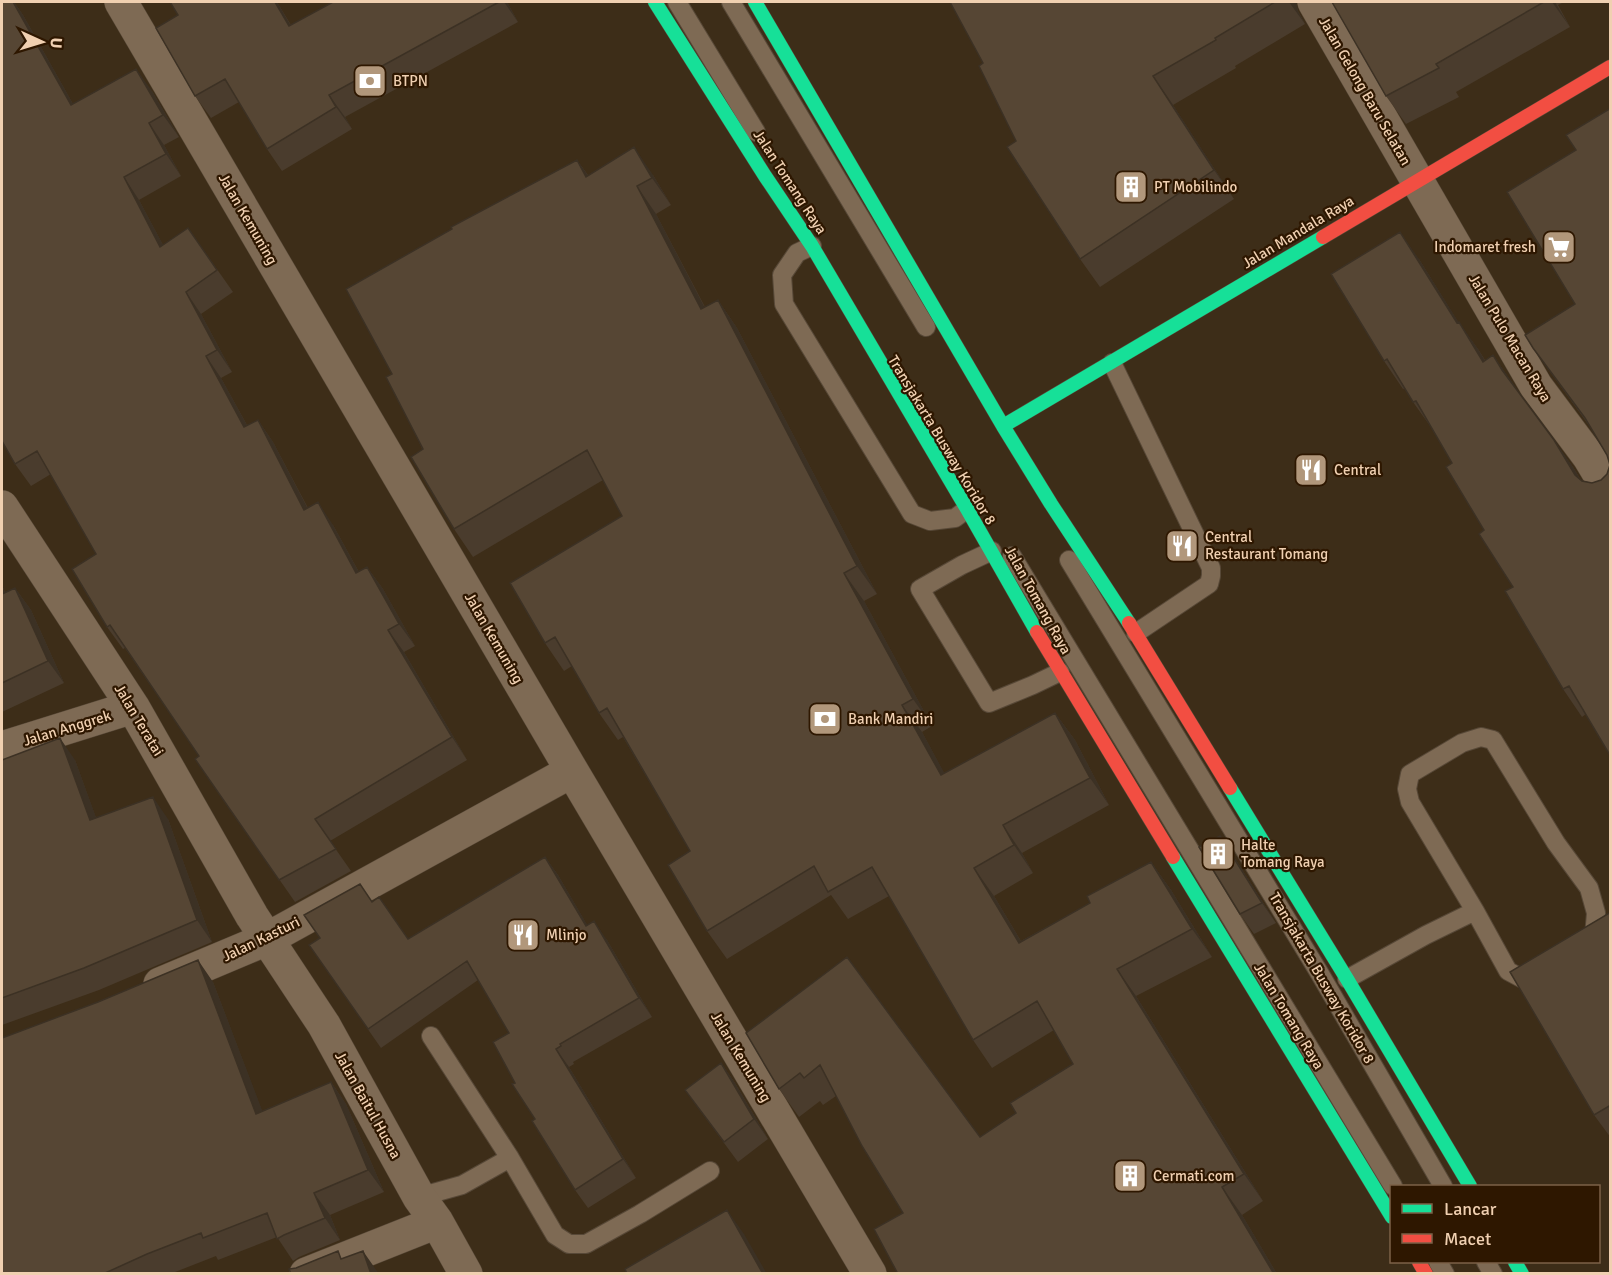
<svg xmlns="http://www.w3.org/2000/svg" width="1612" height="1275" font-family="Signika,sans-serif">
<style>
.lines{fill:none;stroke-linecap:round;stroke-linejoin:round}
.lane-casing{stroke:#574837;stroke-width:20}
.street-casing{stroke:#574837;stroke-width:34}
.fast-casing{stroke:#574837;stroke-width:15}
.jam-casing{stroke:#574837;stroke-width:15}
.lane{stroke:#7e6a54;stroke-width:18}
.street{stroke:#7e6a54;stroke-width:33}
.fast{stroke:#16e098;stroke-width:14}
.jam{stroke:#f24e42;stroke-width:14}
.wall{fill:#4a3c2d}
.shaded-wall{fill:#3c3124}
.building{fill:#564634;stroke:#3c3124;stroke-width:1.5}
.labels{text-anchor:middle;stroke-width:4.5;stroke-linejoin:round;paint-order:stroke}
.poi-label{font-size:15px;fill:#f0d0b1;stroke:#2e1700;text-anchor:start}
.street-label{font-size:15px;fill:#f0d0b1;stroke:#2e1700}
</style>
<rect width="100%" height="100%" fill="#3d2d18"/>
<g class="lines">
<defs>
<path id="lane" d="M677,2l79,130
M731,2l195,325
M812,246l-15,7 -15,22 2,29 128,210 18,7 25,-3 12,-9
M1112,363l99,205v8l-2,8 -73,49
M992,551l-30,14 -42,24 69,114 44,-18 27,-13
M1012,556l381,630
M1069,560l251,414 123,212
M1481,737l12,3 63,103 33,45 7,25 -2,23 -61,42 -10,1 -15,-8 -33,-60 -65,-109 -3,-13 3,-15 52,-31z
M1347,979l79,-44 49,-24
M431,1036l79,122 45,77 14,9h17l54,-30 70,-43
M419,1197l43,-12 48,-27
M1438,1262l7,12
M1486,1262l7,12"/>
<path id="street" d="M121,2l451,769 298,503
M1314,2l222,384 53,71 21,35
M2,507l131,200 119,209 72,109 95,172 18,25 29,52
M2,748l131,-41
M160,984l107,-45 305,-168
M306,1274l131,-52"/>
<path id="fast" d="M655,2l110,174 47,70 155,263 70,123
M755,2l248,424 48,78 78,119
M1003,426l320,-189
M1230,788l117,191 123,207
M1173,857l219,360
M1515,1262l7,12"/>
<path id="jam" d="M1323,237l287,-170
M1129,623l101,165
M1037,632l136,225
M1419,1262l7,12"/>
</defs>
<use href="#lane" class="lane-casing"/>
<use href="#street" class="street-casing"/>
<use href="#fast" class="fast-casing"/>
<use href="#jam" class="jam-casing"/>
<use href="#lane" class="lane"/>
<use href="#street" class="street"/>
<use href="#fast" class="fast"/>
<use href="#jam" class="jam"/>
</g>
<path class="wall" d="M2,2h12l9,13 50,89 79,-13 27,46 -15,8 17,31 -42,24 24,45 25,-17 45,64 -32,22 31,58 -11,6 26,47 11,-5 15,22 35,66 25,17 26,47 8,-5 16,22 32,57 -11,6 63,108 -137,81 21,30 -56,31 -100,-143 4,-3 -74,-108 -2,1 -16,-22 -11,-73 -45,-80 -20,12 -16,-22z
M170,2h107l14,23 42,-23h174l11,20 -173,95 7,12 -70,42 -15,-22 -28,-47 -28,16 -16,-22 -17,-81z
M950,2h346l2,9 7,13 -70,42 1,2 -63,37 61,94 -134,88 -20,-28 -64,-118 -33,-78z
M1332,2h232l-6,3 12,22 -114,65 3,5 -53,27 -20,-28z
M1611,108v649l-25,-43 -4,3 -19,-28 -111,-226 -19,-33 -20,-28 -8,-14 -2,1 -19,-28 35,-102 39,63 20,27 7,11 8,-5 23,34 57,78 8,13 11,3 9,-3 6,-6 3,-9 -3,-10 -17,-28 -57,-79 42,-44 1,-154z
M577,160l11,15h65l18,30 -15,9 49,93 13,-7 19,28 140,266 -13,7 68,125 -10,6 22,41 111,-60 20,27 34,65 -87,48 11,20 -39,23 27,45 69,-38 61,-41 20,28 41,67 -76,39 127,205 -21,14 35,59h-379l5,-61 -67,-117 -13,9 -3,-4 -21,16 -20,-28 -33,-56 234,104 36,-24 57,-49 -19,-34 -62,38 -19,-28 -84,-144 -41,23 -17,-24 -104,64 -20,-28 -17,-80 -67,-114 -5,3 -19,-27 -27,-47 -8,5 -19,-28 77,-127 -19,-36 -130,77 -19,-28 -62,-155z
M2,585l3,7 10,-4 16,22 33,73 -62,29z
M2,760h73l21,58 72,1 44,123 -113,48 -97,35z
M1220,836l14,21 42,66 -22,11 -14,-20z
M545,857l13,18 29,50 20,15 45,77 -79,45 1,2 -5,3 67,111 -48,30 -13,-18 -60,-107 -6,-50 -31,-53 -97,68 -72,-103 99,-6z
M1611,912v226l-17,-23z
M213,982l49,129 69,-29 15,22 38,88 -54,23 10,25 -41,17 -6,4 -16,-24 -59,23 -2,-4 -46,18h-168z
M721,1063l14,20 33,56 -30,23 -53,-72z"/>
<path class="shaded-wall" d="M13,2h1l9,13 63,112 -15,-22z
M275,2h2l27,46 -15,-22z
M504,2h3l11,20z
M1289,2h7l2,9 7,13z
M1552,2h3l15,25z
M136,69l16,22 27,46 -16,-22z
M1153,76l20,29 61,94 -20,-29z
M329,95l16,22 7,12 -16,-22z
M149,123l15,22 17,31 -15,-22z
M634,147l19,28 18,30 -19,-27z
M577,160l20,28 -11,-11z
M124,177l15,23 37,69 -16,-22z
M637,186l19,28 64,123 -19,-28z
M1400,232l19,27 57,91 -19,-27z
M186,292l15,22 31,58 -15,-22z
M718,300l19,28 140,266 -20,-28z
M1459,322l19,27 24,40 -19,-27z
M1493,355l19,27 9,15 -19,-27z
M206,356l15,22 39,71 -16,-22z
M258,420l15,22 47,90 -16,-22z
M1554,440l19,27 21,35 -19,-27z
M318,502l15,23 39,71 -16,-23z
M367,567l16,22 32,57 -16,-22z
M844,573l20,28 68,125 -19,-27z
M2,585l13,32 -13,-19z
M15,588l16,22 33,73 -16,-22z
M388,630l16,22 63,108 -15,-23z
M902,705l20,27 38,70 -19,-27z
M1055,713l20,27 34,65 -19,-27z
M60,738l15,22 30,82 -15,-22z
M153,797l15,22 44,123 -15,-22z
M1003,825l19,28 11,20 -19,-28z
M1220,836l14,21 42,66 -14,-20z
M545,857l13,18 41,70 -13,-19z
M1151,862l20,28 41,67 -20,-28z
M974,868l20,28 44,74 -19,-27z
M594,921l13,19 45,77 -13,-19z
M198,960l15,22 59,154 -16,-22z
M1117,969l19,27 127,205 -19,-27z
M556,1049l13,18 67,111 -13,-19z
M721,1063l14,20 33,56 -14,-20z
M331,1082l15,22 38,88 -16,-22z
M1222,1187l20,28 35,59h-3z
M314,1193l16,22 10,25 -15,-22z
M727,1210l17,24 23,40h-4z
M363,1251l16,23h-8z"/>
<path class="building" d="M2,2h11l58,103 65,-36 27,46 -14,8 17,31 -42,23 36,70 28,-19 29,42 -31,22 31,58 -11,6 38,71 14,-7 46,90 14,-8 38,71 11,-6 32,57 -11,6 64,107 -137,82 21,30 -57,31 -84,-121 4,-3 -89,-131 -3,2 -35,-58 24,-15 -59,-103 -22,13 -13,-23z
M170,2h105l14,24 44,-24h166l-170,93 7,12 -69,42 -42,-70 -30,17 -39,-68 22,-13z
M950,2h325l-60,36 1,2 -63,36 61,94 -134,89 -73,-112 9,-6 -37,-75 4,-3z
M1332,2h212l-108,62 3,4 -53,28z
M1611,108v649l-42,-71 -6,3 -58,-98 8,-4 -34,-53 5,-4 -38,-63 6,-4 -36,-62 -3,1 -26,-43 -3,2 -53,-87 69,-42 57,91 2,-1 24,40 10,-7 9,15 52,70 21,35 7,6 10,2 9,-3 6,-6 3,-9 -3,-10 -22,-37 -52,-70 -8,-13 50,-31 -68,-112 69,-42 -10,-15z
M634,147l18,31 -15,8 64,123 17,-9 139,266 -13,7 69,126 -11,6 39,70 114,-62 35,65 -87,47 11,20 -40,23 45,75 71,-40 -3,-7 64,-34 41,67 -75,40 127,205 -22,13 52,87h-376l-24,-45 29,-16 -41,-67 -42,-81 -16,13 -4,-5 -21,16 -33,-56 101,-76 133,180 36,-24 -6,-10 63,-39 -36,-63 -64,39 -101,-173 -44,25 -14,-26 -107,65 -39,-66 22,-14 -83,-143 -8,5 -44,-76 -10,6 -35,-60 112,-67 -35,-66 -133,79 -43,-72 12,-8 -37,-72 6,-3 -46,-85 106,-60 -1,-2 126,-67 9,17z
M15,588l33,73 -46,22v-89z
M60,738l30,82 63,-23 44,123 -113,48 -82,30v-238z
M1220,836l42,67 -22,11 -41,-67z
M545,857l41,69 8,-5 45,77 -79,46 1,2 -5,3 67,110 -48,31 -43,-69 3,-2 -23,-35 3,-1 -22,-41 16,-9 -42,-72 -99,68 -59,-84 11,-7 -16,-23 56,-31 12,18 7,-5 29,42z
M1611,912v193l-17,10 -84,-143z
M198,960l58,154 75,-32 37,88 -54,23 11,25 -41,17 -7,4 -10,-26 -64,25 -2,-5 -54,21 -44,20h-101v-236l96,-36z
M721,1063l33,56 -30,23 -39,-52z
M727,1210l36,64h-136l-2,-5z
M338,1251l3,8 22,-8 8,23h-80l-2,-5 7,-1z"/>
<defs>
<symbol id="bank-square" viewBox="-11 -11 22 22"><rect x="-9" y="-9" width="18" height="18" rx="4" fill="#b1977b" stroke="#2e1700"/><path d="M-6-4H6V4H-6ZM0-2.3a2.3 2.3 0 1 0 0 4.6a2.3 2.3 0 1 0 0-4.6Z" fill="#fff"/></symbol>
<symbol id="building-square" viewBox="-11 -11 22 22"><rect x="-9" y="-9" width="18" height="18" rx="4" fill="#b1977b" stroke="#2e1700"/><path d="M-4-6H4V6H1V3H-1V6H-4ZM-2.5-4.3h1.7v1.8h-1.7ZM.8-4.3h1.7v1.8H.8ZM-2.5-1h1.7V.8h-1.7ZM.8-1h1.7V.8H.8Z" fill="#fff"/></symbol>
<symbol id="supermarket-square" viewBox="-11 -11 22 22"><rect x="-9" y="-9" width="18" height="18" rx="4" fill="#b1977b" stroke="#2e1700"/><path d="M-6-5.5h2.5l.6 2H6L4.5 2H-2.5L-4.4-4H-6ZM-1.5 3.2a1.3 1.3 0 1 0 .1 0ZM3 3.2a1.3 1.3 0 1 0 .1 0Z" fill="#fff"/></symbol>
<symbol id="restaurant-square" viewBox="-11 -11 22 22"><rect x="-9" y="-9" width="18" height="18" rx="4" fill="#b1977b" stroke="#2e1700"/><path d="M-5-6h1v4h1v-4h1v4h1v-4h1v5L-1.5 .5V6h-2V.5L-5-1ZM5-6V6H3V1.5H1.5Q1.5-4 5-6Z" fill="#fff"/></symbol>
</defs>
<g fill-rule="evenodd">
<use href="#bank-square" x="351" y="62" width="38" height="38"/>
<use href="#building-square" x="1112" y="168" width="38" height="38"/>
<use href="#supermarket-square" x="1540" y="228" width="38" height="38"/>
<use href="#restaurant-square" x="1292" y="451" width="38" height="38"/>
<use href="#restaurant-square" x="1163" y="527" width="38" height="38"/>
<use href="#bank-square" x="806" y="700" width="38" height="38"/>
<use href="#building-square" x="1199" y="835" width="38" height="38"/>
<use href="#restaurant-square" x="504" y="916" width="38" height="38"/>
<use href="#building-square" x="1111" y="1157" width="38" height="38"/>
</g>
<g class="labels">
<g class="poi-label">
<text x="393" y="86">BTPN</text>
<text x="1154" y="192">PT Mobilindo</text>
<text x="1536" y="252" text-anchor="end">Indomaret fresh</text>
<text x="1334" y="475">Central</text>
<text x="1205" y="542">Central<tspan x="1205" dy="17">Restaurant Tomang</tspan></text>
<text x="848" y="724">Bank Mandiri</text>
<text x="1241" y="850">Halte<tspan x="1241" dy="17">Tomang Raya</tspan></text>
<text x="546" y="940">Mlinjo</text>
<text x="1153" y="1181">Cermati.com</text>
</g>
<g class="street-label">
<text transform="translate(1365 91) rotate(60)" y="5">Jalan Gelong Baru Selatan</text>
<text transform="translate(790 182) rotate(57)" y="5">Jalan Tomang Raya</text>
<text transform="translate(248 219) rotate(60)" y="5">Jalan Kemuning</text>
<text transform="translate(1298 232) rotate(-31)" y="5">Jalan Mandala Raya</text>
<text transform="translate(1510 338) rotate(59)" y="5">Jalan Pulo Macan Raya</text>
<text transform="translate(942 440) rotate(59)" y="5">Transjakarta Busway Koridor 8</text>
<text transform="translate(1038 600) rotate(61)" y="5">Jalan Tomang Raya</text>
<text transform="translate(494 638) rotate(60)" y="5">Jalan Kemuning</text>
<text transform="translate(139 720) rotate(59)" y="5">Jalan Teratai</text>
<text transform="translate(67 728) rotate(-17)" y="5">Jalan Anggrek</text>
<text transform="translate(261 939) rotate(-26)" y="5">Jalan Kasturi</text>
<text transform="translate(1322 978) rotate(60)" y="5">Transjakarta Busway Koridor 8</text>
<text transform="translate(1289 1016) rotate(59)" y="5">Jalan Tomang Raya</text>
<text transform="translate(741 1057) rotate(59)" y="5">Jalan Kemuning</text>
<text transform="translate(368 1105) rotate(61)" y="5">Jalan Baitul Husna</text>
</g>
</g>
<rect width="1612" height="1275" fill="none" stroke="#f0d0b1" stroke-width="6"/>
<rect x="1390" y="1185" width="210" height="78" fill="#2e1700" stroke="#7c6147" stroke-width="1.5"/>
<rect x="1402" y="1204" width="30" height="9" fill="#16e098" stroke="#7c6147" stroke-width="1.5"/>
<text x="1444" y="1215" font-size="18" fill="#f0d0b1">Lancar</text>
<rect x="1402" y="1234" width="30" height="9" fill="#f24e42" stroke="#7c6147" stroke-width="1.5"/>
<text x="1444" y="1245" font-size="18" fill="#f0d0b1">Macet</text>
<g transform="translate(42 42) rotate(94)" stroke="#2e1700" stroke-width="4.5" paint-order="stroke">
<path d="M0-4.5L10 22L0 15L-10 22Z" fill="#f0d0b1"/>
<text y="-9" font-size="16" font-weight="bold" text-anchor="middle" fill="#f0d0b1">U</text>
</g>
</svg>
